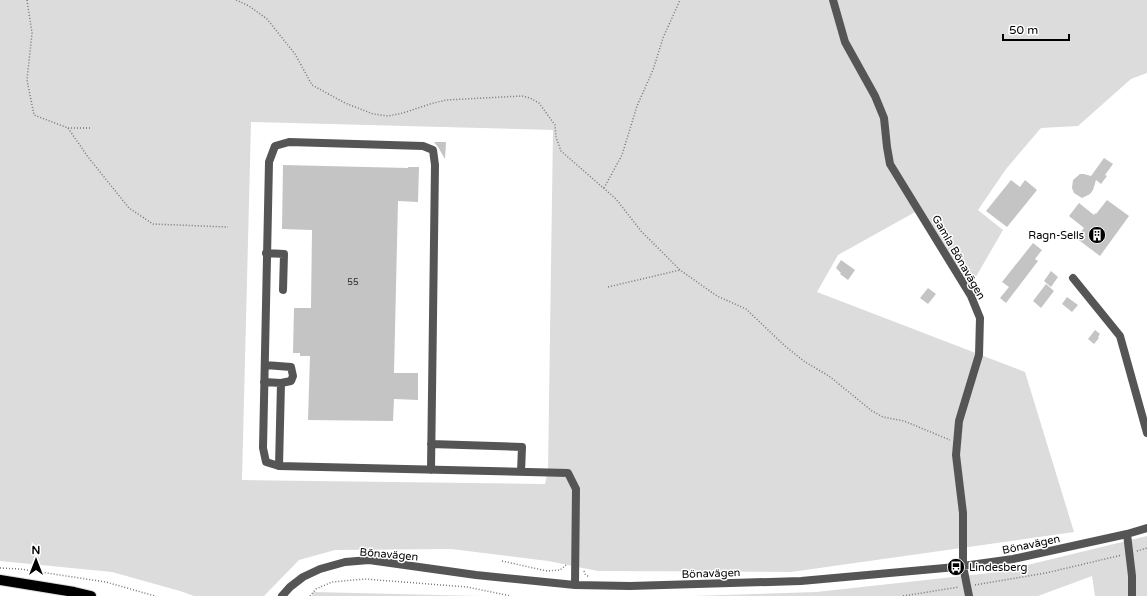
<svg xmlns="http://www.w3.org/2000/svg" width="1147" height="596" font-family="'Varela Round',sans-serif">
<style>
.green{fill:#dcdcdc;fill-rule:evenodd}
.building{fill:#c4c4c4}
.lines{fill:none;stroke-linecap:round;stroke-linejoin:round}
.major-casing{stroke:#dbdbdb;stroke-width:12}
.path{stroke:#777;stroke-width:1.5;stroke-dasharray:1 2;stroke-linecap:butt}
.minor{stroke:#555;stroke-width:8}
.major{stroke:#000;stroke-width:10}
.labels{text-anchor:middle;stroke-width:3;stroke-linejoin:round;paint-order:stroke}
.number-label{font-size:9px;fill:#313131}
.poi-label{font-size:11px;fill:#000;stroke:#fff;text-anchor:end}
.street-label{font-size:11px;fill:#000;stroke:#fff}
</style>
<rect width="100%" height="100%" fill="#fff"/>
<path class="green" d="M0,0h1147v73l-16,6 -53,47 -37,2 -35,41 -28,41 25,20 -37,64 -49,-83 -79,44 -21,37 208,80 49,160 -283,40 -193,-1 -50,-10 -97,-12 -116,1 -36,10 -35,36h-70l-14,-5 -68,-19 -112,-11zM251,122l302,8 -5,341 -3,13 -303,-4z
M1147,536v60h-52l-3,-20 -54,20h-347l125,-4 183,-20z
M313,592l168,4h-169z"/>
<path class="building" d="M434,142h12l-1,17 -7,-12z
M1104,158l9,6 -8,11 2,1 -6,8 -5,-4 -3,10 -3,4 -8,4 -8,-5 -2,-5 1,-8 7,-6h4l7,2z
M283,165l125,3v-1h11l-1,35 -20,-1 -4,172h24v27l-24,-1 -1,22 -85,-1 2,-64h-10v-3h-7l1,-45h17l1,-78 -30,-1z
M1011,180l9,7 5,-7 12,10 -30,37 -21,-16z
M1107,200l22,16 -29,40 -24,-18 8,-10 -15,-12 10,-13 15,12 1,-2 1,1z
M1033,243l9,7 -7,9 3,2 -32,42 -6,-5 9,-11 -7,-5z
M841,260l14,10 -7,10 -8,-6 1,-1 -5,-5z
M1051,271l7,6 -7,10 -7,-6z
M1046,284l8,7 -13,17 -8,-7z
M928,288l8,6 -8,10 -8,-6z
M1067,297l11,8 -6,7 -10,-8z
M1095,330l5,4 -2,3 1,1 -5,6 -6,-5z"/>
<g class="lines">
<defs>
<path id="major" d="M0,580l74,12 17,4"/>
</defs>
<use href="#major" class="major-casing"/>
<path class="path" d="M27,0l5,33 -5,47 7,35 34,13 20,29 41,51 24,16 75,3
M236,0l13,6 18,13 28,35 17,31 33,18 28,11 15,2 15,-3 27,-9 16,-4 76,-4 8,2 9,5 16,22 1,12 5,14 55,48 25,32 39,39 37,26 29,13 39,37 20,16 24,14 43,35 11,6 21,4 46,19
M68,128h22
M604,188l18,-33 15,-49 16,-36 10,-32 17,-38
M608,287l72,-17
M1137,551l10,-3
M502,561l45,10 13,-1 6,-5
M0,568l20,1 86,13 49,14
M584,571l1,3 4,3
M975,585l71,-12 76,-18
M310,596l6,-7 16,-7 33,-3 102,8 44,9
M903,596l56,-9"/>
<path class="minor" d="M833,0l12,42 30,54 9,22 3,29 3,17 81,132 9,22 -1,37 -20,66 -3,34 7,58v53l6,30
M266,253l18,1 -1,36
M1073,278l47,58 27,97
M265,365l26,2 2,9 -2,5 -10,2
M264,382l17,1 -2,83
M431,444l91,3 -1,25
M431,470l4,-305 -2,-15 -10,-4 -134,-4 -14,4 -6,16 -6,286 3,14 13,4 289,7 8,16 -1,96
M1127,534l5,42v20
M282,596l8,-9 13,-10 17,-8 25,-7 24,-2 107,15 99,10 55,1 171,-5 155,-14 57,-8 114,-25 20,-6"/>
<use href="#major" class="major"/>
</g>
<defs>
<symbol id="building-disc" viewBox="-11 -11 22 22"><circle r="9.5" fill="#000" stroke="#fff"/><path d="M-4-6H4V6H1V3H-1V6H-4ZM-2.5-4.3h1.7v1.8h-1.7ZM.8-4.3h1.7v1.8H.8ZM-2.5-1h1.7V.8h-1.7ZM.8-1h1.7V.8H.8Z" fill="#fff"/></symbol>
<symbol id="bus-disc" viewBox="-11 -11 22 22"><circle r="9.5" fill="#000" stroke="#fff"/><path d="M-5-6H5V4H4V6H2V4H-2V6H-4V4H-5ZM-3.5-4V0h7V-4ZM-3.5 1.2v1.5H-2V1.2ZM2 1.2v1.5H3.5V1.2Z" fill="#fff"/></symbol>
</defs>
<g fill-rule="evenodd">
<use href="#building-disc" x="1087" y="225" width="20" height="20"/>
<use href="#bus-disc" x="946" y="557" width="20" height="20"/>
</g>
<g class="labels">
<g class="number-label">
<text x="353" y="285">55</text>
</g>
<g class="poi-label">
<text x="1084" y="239">Ragn-Sells</text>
<text x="969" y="571" text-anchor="start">Lindesberg</text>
</g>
<g class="street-label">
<text transform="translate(959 257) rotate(60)" y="4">Gamla Bönavägen</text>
<text transform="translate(1031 544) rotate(-12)" y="4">Bönavägen</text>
<text transform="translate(389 554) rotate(5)" y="4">Bönavägen</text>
<text transform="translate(711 573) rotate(-2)" y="4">Bönavägen</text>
</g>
</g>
<g transform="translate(36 560)" stroke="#ffffff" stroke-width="3" paint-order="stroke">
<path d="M0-3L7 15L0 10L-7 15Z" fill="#000000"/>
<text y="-6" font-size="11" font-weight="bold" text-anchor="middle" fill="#000000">N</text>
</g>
<path d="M1003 34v6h66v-6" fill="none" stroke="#000000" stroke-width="2"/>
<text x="1009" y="34" font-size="12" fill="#000000" stroke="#ffffff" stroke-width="3" paint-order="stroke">50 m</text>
</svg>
